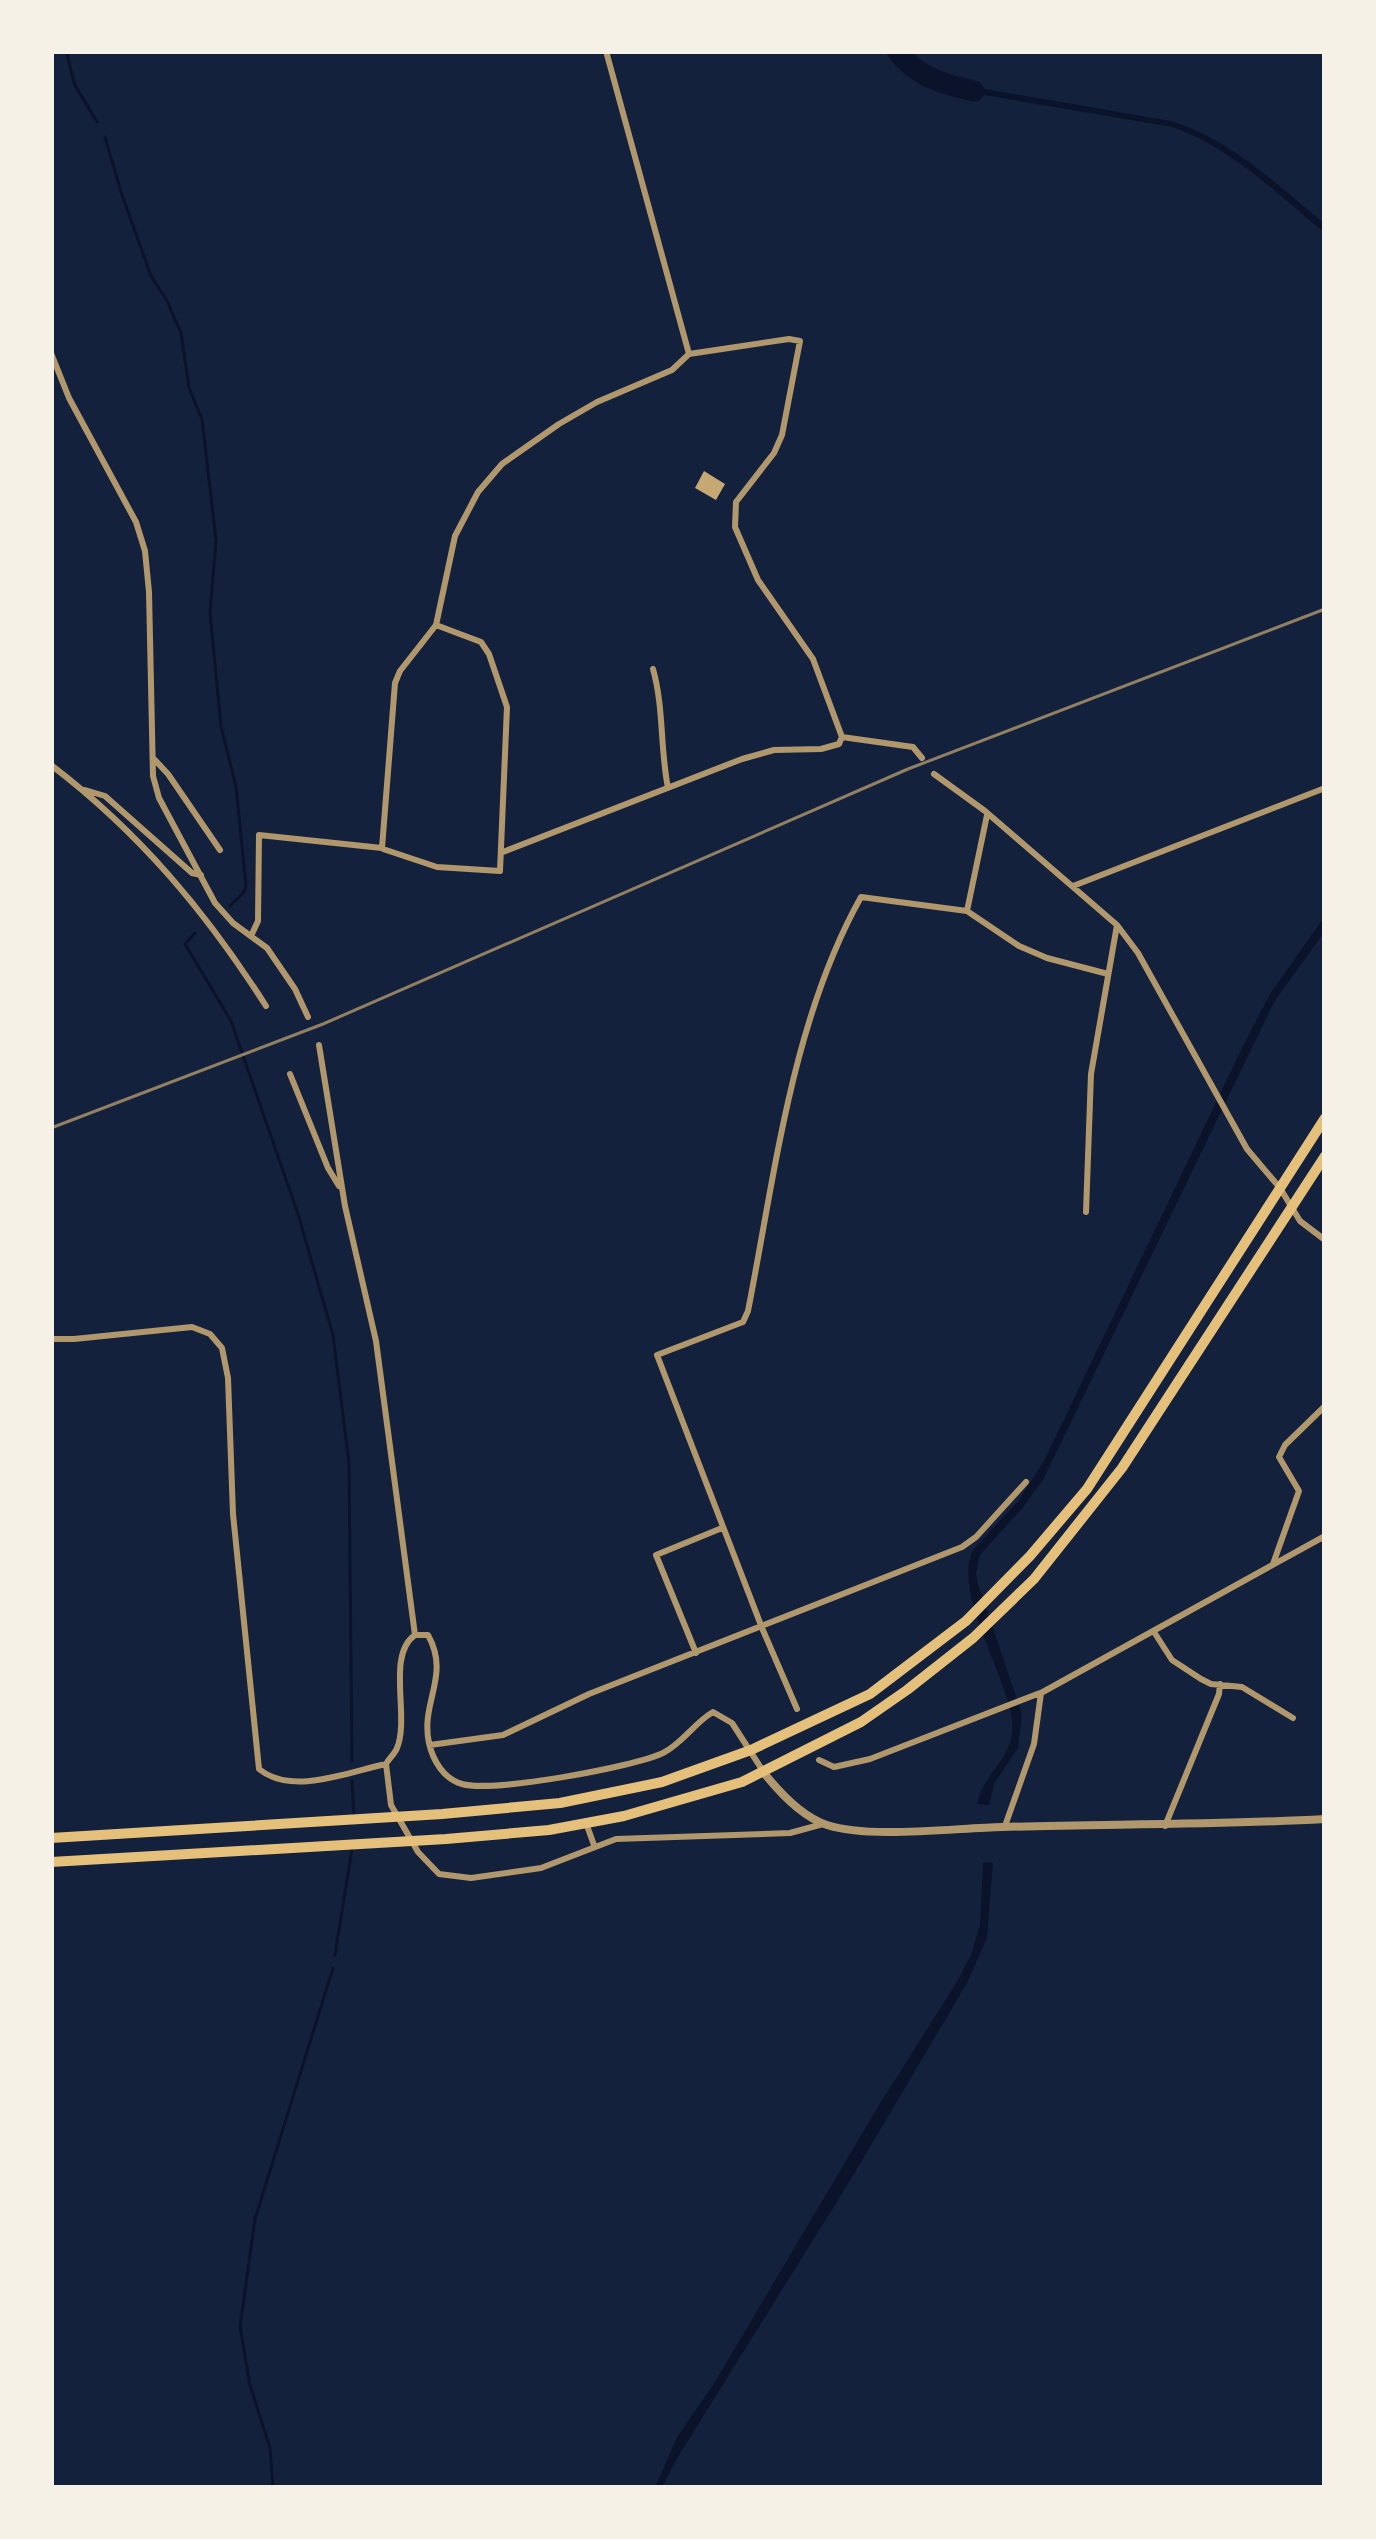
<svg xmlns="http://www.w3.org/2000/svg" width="1376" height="2539" font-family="'PT Sans',sans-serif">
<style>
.water{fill:#0b132b}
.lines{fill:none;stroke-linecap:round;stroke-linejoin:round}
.stream{stroke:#0b132b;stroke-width:3}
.river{stroke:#0b132b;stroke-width:21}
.building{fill:#c6a872}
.minor{stroke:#b1986c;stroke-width:6}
.tertiary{stroke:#b1986c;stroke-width:8}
.trunk{stroke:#e5c07b;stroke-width:10}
.rail{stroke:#918062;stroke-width:3}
</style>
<rect width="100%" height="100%" fill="#14213d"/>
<path class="water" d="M950,83l221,38c61,19 105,63 154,103v9c-48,-39 -94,-86 -153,-106l-223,-38z
M1325,916v15l-51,71 -230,476 -19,27 -45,50 -4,18 2,11 44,130 -4,34 -24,36 -5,21 -12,-1c7,-34 39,-45 35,-84 -6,-47 -60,-129 -39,-170l46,-50 25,-39 201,-419 25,-48z
M993,1862l-6,76 -20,45 -116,196 -175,281 -14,28h-7l22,-51 38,-55 161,-272 82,-130 13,-25 9,-30 3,-62z"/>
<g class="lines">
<path class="stream" d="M66,51l9,34 22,37
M105,137l16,55 30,84 15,23 15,34 8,55 13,31 14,121 -6,73 11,113 15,61 10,99 -2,6 -14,14
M195,933l-10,11 46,77 67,193 35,121 16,128 3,298
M352,1781l2,35
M335,1955l17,-106
M273,2488l-3,-40 -20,-63 -10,-58 15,-108 78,-251"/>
<path class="river" d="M897,51c18,25 48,34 77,40"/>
</g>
<path class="building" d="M704,471l21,13 -9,16 -21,-12z"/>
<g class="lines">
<path class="minor" d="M606,51l83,303
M51,353l18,45 67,124 9,29 4,41 4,184 6,22 56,105 18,20 34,25 28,41 13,28
M653,669c11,39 7,79 15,119
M154,759l14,15 52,76
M51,765c89,68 155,147 215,241
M934,774l51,37 132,114 21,28 109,196 33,39 20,33 25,19
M85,790l20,6 87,77 9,2
M987,815l-20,96 52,35 28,12 61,16
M383,849l54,18 63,4 7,-164 -18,-53 -8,-12 -45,-17
M503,852l239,-93 32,-9 47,-1 18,-5 3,-7 71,10 9,11
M1073,886l252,-98
M251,936l7,-15 1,-86 123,13 13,-165 5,-12 36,-46 19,-89 23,-44 24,-28 57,-40 38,-22 75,-32 17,-16 100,-15 11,2 -18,94 -8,18 -38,49 -1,25 23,53 55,79 29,78
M290,1074l38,94 11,18
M1086,1212l5,-138 26,-149
M51,1339h23l118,-12 18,7 12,14 6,30 5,136 26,255c33,27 89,3 127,-5 3,-6 9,-10 11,-16 13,-31 -11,-93 18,-113l-39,-294 -31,-135 -26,-161
M1273,1564l26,-73 -20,-34 6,-12 40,-39
M1154,1632l18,28 29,19 10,5 31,3 51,31
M415,1635h13c23,41 -8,67 1,108 4,18 15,36 33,41 30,9 172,-17 201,-31 20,-10 31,-30 50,-41l19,11 31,48
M696,1653l-40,-98 66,-27
M797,1709l-35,-81 -105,-273 86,-33 5,-11c27,-137 44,-291 113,-414l106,14
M430,1745l73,-10 86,-41 373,-147 14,-10 50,-55
M819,1760l15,7 36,-8 170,-66
M386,1764l5,41 27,47 21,22 32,4 70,-10 75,-29 174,-6 33,-9
M586,1823l8,22
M1005,1826l29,-82 7,-51 284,-157
M1165,1826l54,-132 1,-10"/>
<path class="tertiary" d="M764,1773c16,20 38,44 63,52 42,14 128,3 175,2 108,-3 215,-2 323,-8"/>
<path class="trunk" d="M51,1838l391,-24 118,-11 102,-21 89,-32 119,-56 96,-73 64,-65 57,-67 238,-371
M51,1862l395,-23 103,-9 75,-14 118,-34 119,-60 46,-32 66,-52 61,-59 88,-111 203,-312"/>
<path class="rail" d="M51,1128l272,-104 585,-255 417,-160"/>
</g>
<rect width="1376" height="2539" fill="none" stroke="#f6f1e7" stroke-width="108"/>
</svg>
